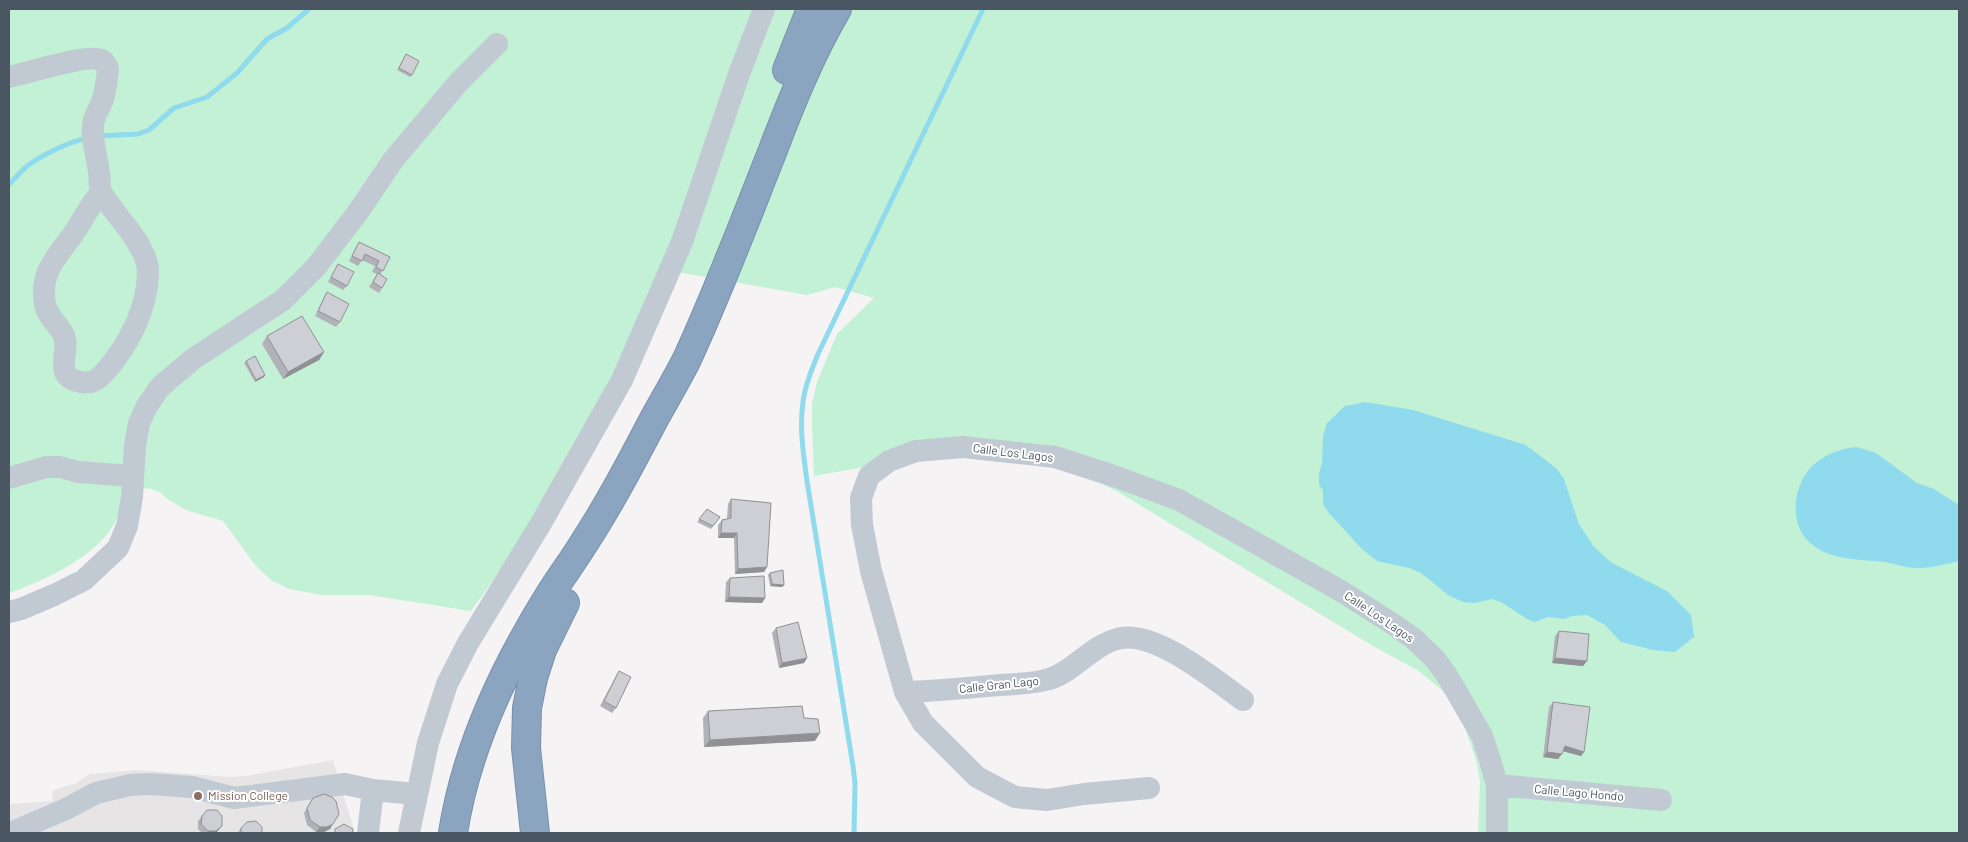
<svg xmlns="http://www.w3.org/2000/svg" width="1968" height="842" font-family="Barlow,sans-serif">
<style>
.education{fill:#e6e4e5}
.green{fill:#c3f1d5}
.water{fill:#90daee}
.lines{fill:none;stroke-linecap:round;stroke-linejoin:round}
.stream{stroke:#90daee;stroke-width:5}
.highway-casing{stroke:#7690ad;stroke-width:30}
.minor{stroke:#c1cad2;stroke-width:22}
.highway{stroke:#8ba5c1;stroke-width:28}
.wall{fill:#b0b2b7}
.shaded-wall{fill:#909195}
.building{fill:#cdcfd5;stroke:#909195}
.education-dot{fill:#8d6e63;stroke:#fff;stroke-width:2}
.labels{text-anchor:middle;stroke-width:4;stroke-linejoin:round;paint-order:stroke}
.street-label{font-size:12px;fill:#4a5661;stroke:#fff}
.education-label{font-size:12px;fill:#785e54;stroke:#fff;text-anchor:start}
</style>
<rect width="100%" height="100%" fill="#f5f3f3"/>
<path class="education" d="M333,760l22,73h-346v-29l44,-3 -1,-10 24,-8 14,-9 48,-4 92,7 16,-1z"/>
<path class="green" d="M9,9h1950v824h-481l2,-51 -4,-22 -12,-35 -9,-18 -13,-17 -25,-20 -44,-24 -255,-154 -36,-18 -42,-11 -98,-10 -128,23 -2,-52v-21l5,-21 20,-48 37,-36 -39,-11 -28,8 -147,-26 -38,91 -115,201 -36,50 -102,-16h-47l-33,-6 -18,-9 -15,-14 -33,-45 -37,-11 -17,-10 -8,-7 -9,-4 -30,-3c-1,13 -1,27 -8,38 -17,32 -72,58 -105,69z"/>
<path class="water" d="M1365,402l48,8 113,35 31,24 7,10 15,45 15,23 18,16 55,28 24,24 3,22 -19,15 -22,-2 -32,-8 -16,-17 -18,-10 -15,1 -8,3 -16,-2 -13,5 -8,-3 -26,-17 -9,-3 -17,4 -12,-1 -15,-7 -27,-22 -12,-5 -32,-7 -15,-12 -34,-37 -5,-8v-14l-4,-5v-12l3,-10 1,-27 4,-13 18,-17z
M1857,447l19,6 41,30 17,6 25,16v56c-12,3 -25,6 -37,7 -13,1 -25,-4 -38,-6 -26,-3 -54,-1 -75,-20 -22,-21 -15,-64 9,-81 11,-8 25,-13 39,-14z"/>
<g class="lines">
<path class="stream" d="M98,136l40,-2 11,-4 25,-22 33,-11 30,-24 30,-34 20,-11 22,-19
M9,184c6,-5 11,-12 17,-17 15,-12 43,-25 61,-29
M854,833l1,-50 -2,-17 -46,-285c-4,-30 -9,-60 -2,-90 3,-13 8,-25 13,-37l165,-345"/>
<defs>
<path id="highway" d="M787,70l24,-61
M453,833c13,-84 51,-165 96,-237 11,-18 24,-35 35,-53 26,-40 48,-82 70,-124 11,-20 23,-40 33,-60 31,-67 57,-136 84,-204 19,-50 39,-100 66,-146
M535,833l-9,-85 1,-40 6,-30 9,-28 23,-47"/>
</defs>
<use href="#highway" class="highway-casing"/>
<path class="minor" d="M9,77c17,-3 79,-24 92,-17 4,1 5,5 7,9 -1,10 -2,20 -5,30 -2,7 -7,13 -9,21 -4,17 3,35 5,52 1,6 0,13 2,19 3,9 26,35 33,46 6,9 14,23 14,34 0,38 -20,75 -44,102 -6,7 -14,11 -23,9 -30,-5 -10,-30 -17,-46 -5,-12 -17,-19 -19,-32 -6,-34 15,-50 31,-74 9,-14 14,-25 25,-38
M9,478l37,-11h14l18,5 55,4
M9,612l12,-3 33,-14 30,-15 34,-32 9,-22 5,-29 3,-51 4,-23 8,-17 13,-19 33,-28 90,-59 33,-33 42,-55 36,-53 64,-76 39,-39
M905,692c32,-1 63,-4 95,-7 15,-1 33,-1 49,-6 23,-6 42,-33 68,-40 36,-11 98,41 126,61
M1497,785l164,15
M1149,788l-65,6 -37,6 -32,-3 -38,-20 -54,-54 -18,-31 -34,-121 -9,-46 -1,-27 8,-22 20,-15 27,-10 47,-4 92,10 59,19 65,24 162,91 52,33 21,15 21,20 13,18 34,59 8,24 7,25v48
M10,833l56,-24 30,-16 34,-8 20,-1 42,3 42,11 111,-14 28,6 43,4
M368,833l5,-43
M409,833l19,-90 19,-59 21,-41 72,-118 82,-145 60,-138 57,-168 25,-65"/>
<use href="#highway" class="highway"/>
</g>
<path class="wall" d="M406,54l6,21 -2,2 -13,-7z
M359,242l31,15 -10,18 2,13 -3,5 -10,-6 8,-13 -5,-2 3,-6 -13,-6 -4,6 -9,-5 7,-14z
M338,264l9,22 -4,4 -15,-8z
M327,292l13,30 -4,5 -21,-11 9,-19z
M267,336l57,16 -5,8 -36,19 -21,-35z
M246,361l19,14 -1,2 -9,5 -11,-19z
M731,499l36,68 -3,5 -29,2 -1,-36h-16v-13l4,-5 5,-1 1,-15z
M707,509l13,8 -9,12 -14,-7z
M770,573l14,12 -2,2 -12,-1 -2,-11z
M730,578l35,20 -3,5 -37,-1 1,-20z
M776,628l31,30 -3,5 -25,5 -7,-35z
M1559,631l28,30 -4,5 -31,-3 3,-27z
M619,671l-3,37 -4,5 -12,-7 16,-30z
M1553,702l31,50 -3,4 -18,-5 -5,8 -15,-2 6,-50z
M708,711l96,7 11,23 -111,6 -1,-29z
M313,798l17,31 -6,3h-8l-9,-7 -3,-12z
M202,816l20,10 -6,7h-14l-4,-4v-8z
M241,828l21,5h-24z"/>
<path class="shaded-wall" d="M324,352l-5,8 -36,19 5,-7z
M265,375l-1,2 -9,5 1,-2z
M721,533h16l-3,5h-16z
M767,567l-3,5 -29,2 3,-5z
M772,584l12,1 -2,2 -12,-1z
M729,597l36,1 -3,5 -37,-1z
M807,658l-3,5 -25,5 3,-5z
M1555,658l32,3 -4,5 -31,-3z
M820,733l-5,8 -111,6 6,-7z
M1565,746l19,6 -3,4 -19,-5z
M1547,752l15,2 -4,5 -15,-2z
M333,824l-3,5 -6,3h-8l4,-5z
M222,826l-6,7h-9l1,-2z"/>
<path class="building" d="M406,54l13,7 -7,14 -13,-7z
M359,242l31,15 -7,14 -7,-4 3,-6 -14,-7 -3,7 -10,-5z
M338,264l16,8 -7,14 -16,-9z
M378,273l9,6 -5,9 -9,-6z
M327,292l22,12 -9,18 -22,-11z
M302,316l22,36 -36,20 -21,-36z
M255,356l10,19 -9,5 -10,-19z
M731,499l40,4 -4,64 -29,2 -1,-36h-16l1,-13 9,-2z
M707,509l13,8 -7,9 -14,-7z
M783,570l1,15 -12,-1 -2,-11z
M764,576l1,22 -36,-1 1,-19z
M798,622l9,36 -25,5 -6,-35z
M1559,631l30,3 -2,27 -32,-3z
M619,671l12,6 -15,31 -12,-7z
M1553,702l37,5 -6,45 -19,-6 -3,8 -15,-2z
M802,706l2,12 14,1 2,14 -110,7 -2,-29z
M324,794l8,3 4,4 3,13 -6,10 -6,3h-7l-10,-7 -3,-12 6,-10z
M207,810h10l5,6v10l-6,5h-8l-7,-7 1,-8z
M256,821l6,6v6h-21v-5l6,-6z
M344,824l9,5 -1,4h-17v-4z"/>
<circle class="education-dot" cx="198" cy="796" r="5"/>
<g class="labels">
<g class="street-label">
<text transform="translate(1013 453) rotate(7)" y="4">Calle Los Lagos</text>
<text transform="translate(1379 617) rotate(34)" y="4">Calle Los Lagos</text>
<text transform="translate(999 685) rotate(-6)" y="4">Calle Gran Lago</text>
<text transform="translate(1579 793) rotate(5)" y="4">Calle Lago Hondo</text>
</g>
<g class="education-label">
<text x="208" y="800">Mission College</text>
</g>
</g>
<rect width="1968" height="842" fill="none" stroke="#4a5661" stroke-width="20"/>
</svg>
